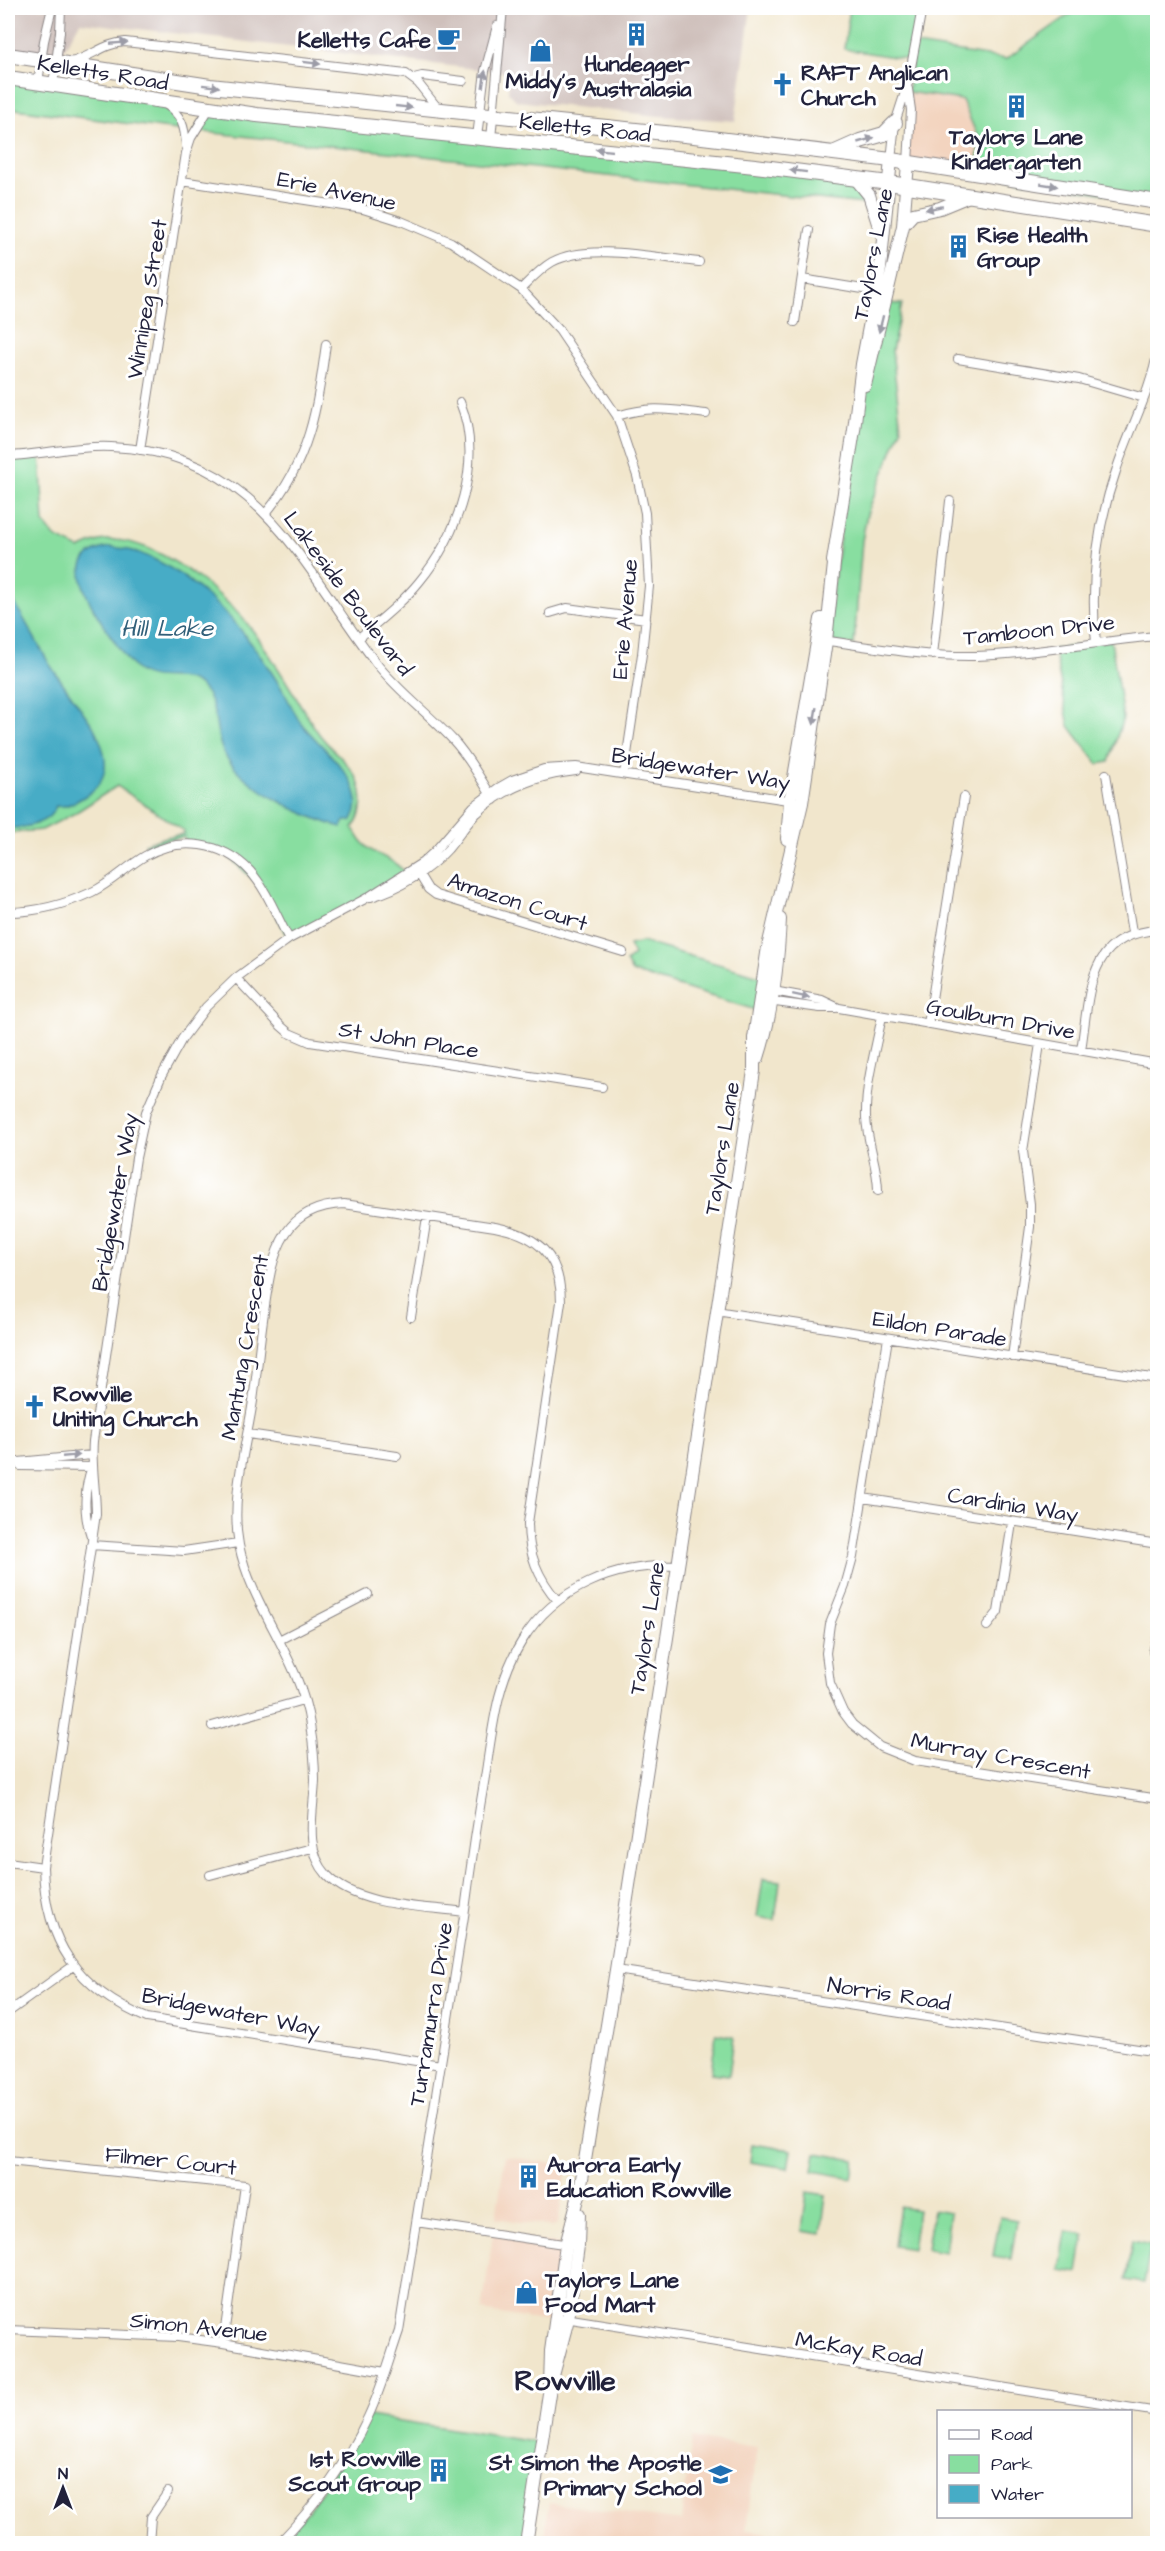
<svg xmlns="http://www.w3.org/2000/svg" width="1165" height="2551" font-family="'Architects Daughter',sans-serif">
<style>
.built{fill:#f3d4bf}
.industrial{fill:#cfc0bb}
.green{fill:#88dea0;stroke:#55806e;stroke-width:1.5}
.water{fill:#46acc6;stroke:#346780;stroke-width:1.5}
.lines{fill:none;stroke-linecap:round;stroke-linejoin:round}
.street-casing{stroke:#8a8484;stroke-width:10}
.secondary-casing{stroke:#8a8484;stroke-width:14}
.primary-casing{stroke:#8a8484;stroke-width:16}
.street{stroke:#fff;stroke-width:8}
.secondary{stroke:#fff;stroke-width:12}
.primary{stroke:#fff;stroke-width:14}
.oneway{fill:#9c9ca7}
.labels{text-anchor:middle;stroke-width:6;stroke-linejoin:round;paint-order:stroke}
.poi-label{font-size:22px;font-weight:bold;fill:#22223b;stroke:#fff;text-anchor:start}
.street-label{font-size:22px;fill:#22223b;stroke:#fff}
.water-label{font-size:24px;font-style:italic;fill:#32607a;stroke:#fff}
.district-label{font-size:28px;font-weight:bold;fill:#22223b;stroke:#fff}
</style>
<rect width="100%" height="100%" fill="#fff"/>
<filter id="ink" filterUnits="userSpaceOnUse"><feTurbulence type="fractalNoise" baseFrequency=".0167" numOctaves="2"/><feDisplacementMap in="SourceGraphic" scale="12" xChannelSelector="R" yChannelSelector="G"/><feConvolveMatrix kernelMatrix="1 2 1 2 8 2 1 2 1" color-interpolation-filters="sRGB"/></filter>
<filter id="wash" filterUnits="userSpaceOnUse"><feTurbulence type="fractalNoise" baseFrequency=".008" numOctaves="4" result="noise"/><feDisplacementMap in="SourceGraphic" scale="24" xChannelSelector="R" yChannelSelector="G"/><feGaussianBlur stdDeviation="1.35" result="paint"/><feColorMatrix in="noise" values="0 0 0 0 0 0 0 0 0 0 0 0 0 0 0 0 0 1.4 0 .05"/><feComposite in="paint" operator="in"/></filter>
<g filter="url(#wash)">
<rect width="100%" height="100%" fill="#f1e6cc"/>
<path class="built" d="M908,92l54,8 17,40 -3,33 -68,-10z
M505,2156l62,10 -9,57 -5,4 -57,-9z
M493,2234l73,11 -11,78 -73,-12z
M692,2438l65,10 -11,82 38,5 -1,8h-240l6,-40 132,18z"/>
<path class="industrial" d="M8,8h743l-16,113 -76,-5 -142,-15 -9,-9 1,-19 -429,-51 -24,41 -48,-8z"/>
<path class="green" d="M850,8h72l-7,37 91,14 73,-51h78v194l-181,-29 3,-33 -17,-40 -54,-8 4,-32 -68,-11z
M8,78l154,25 23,28 -177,-23z
M209,109l647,70 17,26 -678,-74z
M886,303l16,1 -10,46 9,79 -34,85 -5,27 -8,104 -28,-4 28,-211z
M40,453l4,70 11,14 24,12c8,-4 17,-8 26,-9 49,-4 120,53 148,91 24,32 42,67 64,100 12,18 32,30 41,50 6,16 5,34 -5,47 5,7 9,16 15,20 14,10 28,12 38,26l-117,65 -27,-51 -36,-34 -40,-10 -2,-7 -17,3 -20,7 -2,-3 21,-7 18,-3v-3l-67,-45 -42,27 -33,17 -34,3v-377z
M1111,640l12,78 -14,44 -11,2 -29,-38 -15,-77z
M642,942l121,35 -4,34 -127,-39 -6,-10 8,-7 -5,-10z
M763,1879l17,2 -5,39 -18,-3z
M716,2034l18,3 -5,38 -18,-2z
M752,2144l39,6 -3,18 -38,-6z
M816,2153l39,7 -3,18 -39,-7z
M807,2192l19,3 -5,39 -19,-3z
M900,2207l18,3 -6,39 -18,-3z
M933,2210l17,3 -5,39 -18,-3z
M1000,2217l17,3 -6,39 -18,-3z
M1066,2231l18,3 -6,39 -18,-3z
M1132,2241l19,4 -7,38 -18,-3z
M369,2416l172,27 -16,100 -230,1 -7,-11 21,-23z"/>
<path class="water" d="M111,547c55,4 115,60 145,103 10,14 21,30 30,46 5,9 9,19 15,27 19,25 74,63 50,98h-6l-3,6c-34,-7 -106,-43 -120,-78 -8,-20 -4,-48 -22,-63 -17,-15 -44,-2 -62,-15 -12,-9 -19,-24 -28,-36 -17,-26 -56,-80 1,-88z
M8,591l42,74 43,61c15,28 21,54 -11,72 -8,5 -17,10 -26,8 -6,18 -31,22 -48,22z"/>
</g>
<g filter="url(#ink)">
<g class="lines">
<defs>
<path id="street" d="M71,62c20,-5 34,-19 54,-20l281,32 12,9 22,28
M414,78l8,-2 41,5
M38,83l6,-42 8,-33
M53,85l7,-53 1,-24
M165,104c17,11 20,23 21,42
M477,137l8,-66 12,-45
M491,139l12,-131
M891,160l4,-37 13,-40 14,-75
M908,163l3,-53 -3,-21
M182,181l181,28 38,12 50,21 70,47 38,41 58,86 20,60 8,37 4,73 -7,68 -18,120
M802,279l73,12
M521,289c10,-10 19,-20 31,-27 36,-20 106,-4 147,0
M795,322l14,-92
M958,359l121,20 65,19
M617,416c36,-11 53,-6 89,-2
M140,450l46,-297 5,-15 18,-29
M8,456c34,-1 68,-11 103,-9 148,6 188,115 265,216 23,29 52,50 77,77 16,17 28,40 41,60
M266,513c44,-53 51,-104 60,-169
M550,613l17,-5 79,11
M359,638c21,-18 43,-35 60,-56 40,-48 65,-121 41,-180
M821,640c51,7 103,17 155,16 61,-2 121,-15 182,-20
M1096,643c-6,-58 1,-117 20,-172 13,-41 35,-79 42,-122
M933,655l17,-154
M1106,774l26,158
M417,871l11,18 8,6 187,57
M371,897c28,-8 57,-26 77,-48 10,-12 18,-25 29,-36 28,-26 62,-38 99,-42
M8,912c28,0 58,-8 84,-20 19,-9 34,-25 53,-36 34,-20 78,-14 105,15 17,19 27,46 39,68
M236,978l45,48 8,7 21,9 292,45
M768,990l54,10 17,8 319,56
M768,1001l52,7h16
M928,1024l36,-227
M1081,1050c9,-56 5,-116 77,-120
M878,1191c0,-25 -11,-48 -12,-74 -1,-33 10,-69 16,-101
M716,1311l442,68
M411,1317l16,-100
M888,1338l-35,219 -8,29 -15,38 -4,29 4,30 13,29 9,12 28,23 35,14 243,38
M1012,1357l18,-130v-23l-7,-53 17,-107
M248,1434l149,22
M8,1463l84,-8
M20,1466l72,1
M863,1498l295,46
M91,1536c-8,-22 -7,-48 1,-69
M91,1545l93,6 54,-8
M987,1626l11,-14 14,-89
M279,1640l89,-46
M1153,1652l5,-18
M212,1726l91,-26
M8,1862l35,5
M210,1875l102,-27
M464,1912c-41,-6 -107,-5 -137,-37 -24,-26 -13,-64 -12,-95 0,-18 -2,-37 -5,-55 -9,-65 -58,-116 -71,-180 -9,-46 7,-98 14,-144 6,-43 9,-88 18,-130 3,-13 8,-27 15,-38 13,-20 35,-28 58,-29l151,23c43,8 66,29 66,75l-33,221c0,31 10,55 30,78
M616,1970l542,82
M10,2011l63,-45
M441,2065l-294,-47c-69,-28 -102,-77 -104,-151l53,-353c0,-25 -5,-48 -3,-73l43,-283 10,-46 16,-37 20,-36 24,-32 30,-29 53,-39 76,-40 58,-37 11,-10 39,-45 25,-19 14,-8 32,-11 32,-2 218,34
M8,2161l237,24 -22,158
M416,2222l154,23
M565,2318l593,94
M8,2330l170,7 45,6 162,29
M149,2544l2,-27 17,-25
M278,2544c36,-37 68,-80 90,-127 13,-27 21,-57 31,-86 21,-141 45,-281 66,-421 6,-46 13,-93 21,-139 7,-45 11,-90 36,-130 33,-54 94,-77 155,-75"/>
<path id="secondary" d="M856,179l13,16 13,41
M903,225l10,-11 27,-6 29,-12
M865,385l38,-159 5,-63
M833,561l21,-131 8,-66 18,-95 11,-109
M787,839l3,-38 31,-182
M758,1058c14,-44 20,-93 22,-139
M550,2387l1,-36 11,-77 4,-29 14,-54 36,-221 138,-899v-33l14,-91 34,-144 24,-162 9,-87
M526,2544l24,-157 18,-68 10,-73 1,-32"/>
<path id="primary" d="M8,55l202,31 484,50 197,24 267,42
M8,78l249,37 498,51 134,17 269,42
M833,153l27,-12 24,-7 11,-11"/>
</defs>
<use href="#street" class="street-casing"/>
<use href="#secondary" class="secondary-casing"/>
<use href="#primary" class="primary-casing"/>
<use href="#street" class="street"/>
<use href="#secondary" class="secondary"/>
<use href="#primary" class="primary"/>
</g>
<defs><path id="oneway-solid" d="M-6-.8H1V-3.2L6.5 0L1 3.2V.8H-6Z" transform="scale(1.5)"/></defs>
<g class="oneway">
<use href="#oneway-solid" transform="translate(119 43) rotate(-5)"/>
<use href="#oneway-solid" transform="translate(312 63) rotate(7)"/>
<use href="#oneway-solid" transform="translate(484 79) rotate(-81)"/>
<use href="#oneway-solid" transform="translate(211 86) rotate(7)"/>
<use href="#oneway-solid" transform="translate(404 107) rotate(6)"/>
<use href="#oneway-solid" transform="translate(866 140) rotate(-16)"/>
<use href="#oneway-solid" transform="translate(604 150) rotate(-174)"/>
<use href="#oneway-solid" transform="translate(798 171) rotate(-173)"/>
<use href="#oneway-solid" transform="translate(1049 185) rotate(9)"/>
<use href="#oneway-solid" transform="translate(934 208) rotate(168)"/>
<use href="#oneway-solid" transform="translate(881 324) rotate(104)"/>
<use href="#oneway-solid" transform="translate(815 716) rotate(99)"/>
<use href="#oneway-solid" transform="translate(801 996) rotate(12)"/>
<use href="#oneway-solid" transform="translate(71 1456) rotate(-5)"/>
</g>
</g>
<defs>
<symbol id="building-bare" viewBox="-9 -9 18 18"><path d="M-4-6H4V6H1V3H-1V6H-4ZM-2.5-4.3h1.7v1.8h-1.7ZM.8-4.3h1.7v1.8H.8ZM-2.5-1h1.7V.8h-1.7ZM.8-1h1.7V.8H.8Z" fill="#1f6fb2" stroke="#fff" stroke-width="2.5" paint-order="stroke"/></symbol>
<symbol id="cafe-bare" viewBox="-9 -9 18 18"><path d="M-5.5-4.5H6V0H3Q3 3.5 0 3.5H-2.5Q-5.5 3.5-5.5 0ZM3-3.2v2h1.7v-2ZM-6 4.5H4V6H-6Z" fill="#1f6fb2" stroke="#fff" stroke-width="2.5" paint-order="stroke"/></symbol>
<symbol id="shop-bare" viewBox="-9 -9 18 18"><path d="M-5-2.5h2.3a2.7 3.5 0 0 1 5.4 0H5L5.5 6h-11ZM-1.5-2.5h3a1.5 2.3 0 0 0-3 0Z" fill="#1f6fb2" stroke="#fff" stroke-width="2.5" paint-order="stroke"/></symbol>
<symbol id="church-bare" viewBox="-9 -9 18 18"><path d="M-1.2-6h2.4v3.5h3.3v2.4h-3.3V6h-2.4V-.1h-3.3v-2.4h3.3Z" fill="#1f6fb2" stroke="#fff" stroke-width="2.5" paint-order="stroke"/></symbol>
<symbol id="school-bare" viewBox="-9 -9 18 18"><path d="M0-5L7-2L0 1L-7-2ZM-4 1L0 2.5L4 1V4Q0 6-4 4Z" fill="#1f6fb2" stroke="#fff" stroke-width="2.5" paint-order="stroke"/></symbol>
</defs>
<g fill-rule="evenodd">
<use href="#building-bare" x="620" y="18" width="33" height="33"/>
<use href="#cafe-bare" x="432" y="22" width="33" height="33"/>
<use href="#shop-bare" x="524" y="34" width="33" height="33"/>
<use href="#church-bare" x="766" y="68" width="33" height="33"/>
<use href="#building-bare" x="1000" y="90" width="33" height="33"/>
<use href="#building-bare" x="942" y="230" width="33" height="33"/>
<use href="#church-bare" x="18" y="1390" width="33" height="33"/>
<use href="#building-bare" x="512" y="2160" width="33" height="33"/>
<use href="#shop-bare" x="510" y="2276" width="33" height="33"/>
<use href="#building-bare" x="422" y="2454" width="33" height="33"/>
<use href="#school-bare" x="704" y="2458" width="33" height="33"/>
</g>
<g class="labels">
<g class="poi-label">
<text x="431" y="47" text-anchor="end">Kelletts Cafe</text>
<text x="637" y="71" text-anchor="middle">Hundegger<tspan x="637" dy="25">Australasia</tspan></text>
<text x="801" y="80">RAFT Anglican<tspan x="801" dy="25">Church</tspan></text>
<text x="541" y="88" text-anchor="middle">Middy's</text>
<text x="1016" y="144" text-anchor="middle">Taylors Lane<tspan x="1016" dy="25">Kindergarten</tspan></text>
<text x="977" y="242">Rise Health<tspan x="977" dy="25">Group</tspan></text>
<text x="53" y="1401">Rowville<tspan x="53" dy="25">Uniting Church</tspan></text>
<text x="547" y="2172">Aurora Early<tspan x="547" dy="25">Education Rowville</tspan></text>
<text x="545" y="2287">Taylors Lane<tspan x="545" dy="25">Food Mart</tspan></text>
<text x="421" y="2466" text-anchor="end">1st Rowville<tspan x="421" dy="25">Scout Group</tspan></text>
<text x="702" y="2470" text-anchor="end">St Simon the Apostle<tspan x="702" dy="25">Primary School</tspan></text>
</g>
<g class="street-label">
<text transform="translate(103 72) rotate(9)" y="8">Kelletts Road</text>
<text transform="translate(585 127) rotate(6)" y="8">Kelletts Road</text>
<text transform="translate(337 190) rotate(12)" y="8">Erie Avenue</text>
<text transform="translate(872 254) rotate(-79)" y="8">Taylors Lane</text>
<text transform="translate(146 299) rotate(-81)" y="8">Winnipeg Street</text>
<text transform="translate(349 593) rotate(53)" y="8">Lakeside Boulevard</text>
<text transform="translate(624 619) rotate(-85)" y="8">Erie Avenue</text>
<text transform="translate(1039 629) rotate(-6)" y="8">Tamboon Drive</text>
<text transform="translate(701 768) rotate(9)" y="8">Bridgewater Way</text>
<text transform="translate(518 901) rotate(18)" y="8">Amazon Court</text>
<text transform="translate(1001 1018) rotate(10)" y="8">Goulburn Drive</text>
<text transform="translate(409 1039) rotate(9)" y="8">St John Place</text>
<text transform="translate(721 1148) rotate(-81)" y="8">Taylors Lane</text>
<text transform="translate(114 1202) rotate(-80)" y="8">Bridgewater Way</text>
<text transform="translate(940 1328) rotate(9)" y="8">Eildon Parade</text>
<text transform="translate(244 1347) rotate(-80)" y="8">Mantung Crescent</text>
<text transform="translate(1013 1504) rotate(9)" y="8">Cardinia Way</text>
<text transform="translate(646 1628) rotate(-81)" y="8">Taylors Lane</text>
<text transform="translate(1001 1755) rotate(10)" y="8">Murray Crescent</text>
<text transform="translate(889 1993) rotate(9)" y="8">Norris Road</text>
<text transform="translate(231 2011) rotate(11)" y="8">Bridgewater Way</text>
<text transform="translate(430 2014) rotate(-81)" y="8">Turramurra Drive</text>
<text transform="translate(171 2160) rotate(6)" y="8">Filmer Court</text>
<text transform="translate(199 2326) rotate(6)" y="8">Simon Avenue</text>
<text transform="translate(859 2348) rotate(9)" y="8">McKay Road</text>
</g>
<g class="water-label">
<text x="167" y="636">Hill Lake</text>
</g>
<g class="district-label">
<text x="565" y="2390">Rowville</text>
</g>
</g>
<rect width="1165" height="2551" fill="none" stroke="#fff" stroke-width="30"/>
<rect x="937" y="2410" width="195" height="108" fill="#ffffff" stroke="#a7a7b1" stroke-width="1.5"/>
<rect x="949" y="2430" width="30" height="9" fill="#ffffff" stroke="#a7a7b1" stroke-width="1.5"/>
<text x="991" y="2440" font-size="18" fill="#22223b">Road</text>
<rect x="949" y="2455" width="30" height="18" fill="#88dea0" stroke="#a7a7b1" stroke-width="1.5"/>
<text x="991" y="2470" font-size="18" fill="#22223b">Park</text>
<rect x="949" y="2485" width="30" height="18" fill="#46acc6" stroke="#a7a7b1" stroke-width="1.5"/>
<text x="991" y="2500" font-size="18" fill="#22223b">Water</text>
<g transform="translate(63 2488)" stroke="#ffffff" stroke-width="4.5" paint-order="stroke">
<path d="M0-4.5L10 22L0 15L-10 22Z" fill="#22223b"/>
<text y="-9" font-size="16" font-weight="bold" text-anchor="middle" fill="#22223b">N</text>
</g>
</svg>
